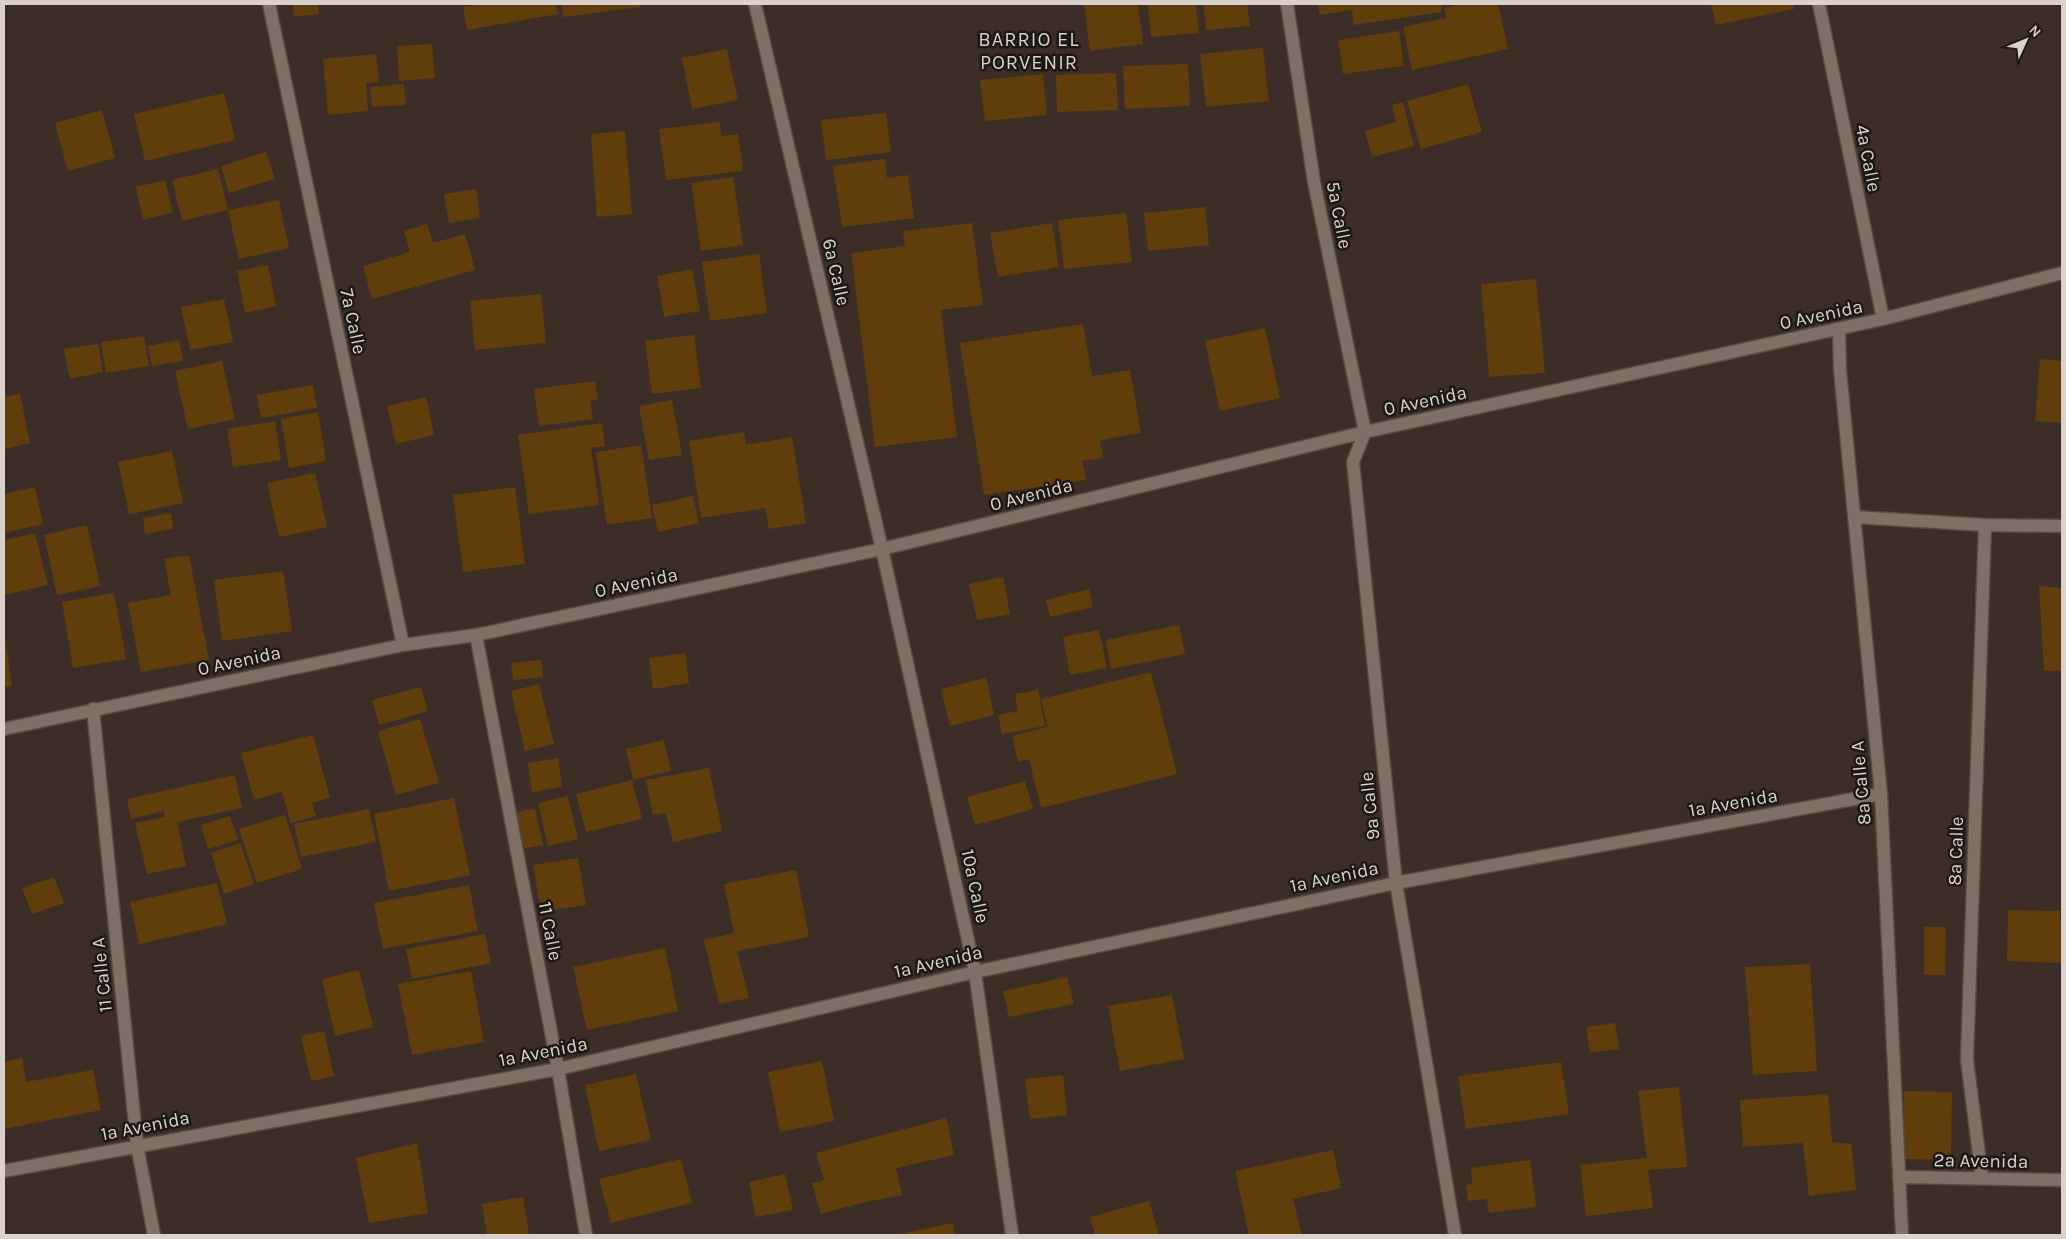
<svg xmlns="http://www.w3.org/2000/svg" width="2066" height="1239" font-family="Karla,sans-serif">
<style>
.building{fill:#5f3e0b}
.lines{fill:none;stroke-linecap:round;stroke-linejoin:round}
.minor-casing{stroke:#564a44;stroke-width:15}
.tertiary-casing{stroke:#564a44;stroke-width:15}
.minor{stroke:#7f7067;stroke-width:12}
.tertiary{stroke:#7f7067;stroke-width:12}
.labels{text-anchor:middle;stroke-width:5;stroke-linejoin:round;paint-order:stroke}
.street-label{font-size:19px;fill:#dad1cc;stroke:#1e1814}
.neighbourhood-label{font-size:20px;letter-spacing:1px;fill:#dad1cc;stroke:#1e1814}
</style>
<rect width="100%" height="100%" fill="#3c2e27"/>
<path class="building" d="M293,4h25l1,10 -25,3z
M482,4h74l2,10 -91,16 -4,-23z
M562,4h78v3l-77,10z
M1084,4h54l5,40 -53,7z
M1148,4h48l3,29 -48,4z
M1203,4h44l3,22 -44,4z
M1318,4h123l1,8 -88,13 -2,-15 -32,5z
M1462,4h36l10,45 -96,21 -9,-43 43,-9 -2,-10z
M1711,4h82l1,5 -78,16z
M1399,31l5,35 -61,8 -5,-34z
M432,44l3,34 -36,3 -2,-35z
M1263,48l6,53 -63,6 -6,-53z
M727,49l11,51 -46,9 -10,-51z
M376,54l3,28 -13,1 2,28 -40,4 -5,-56z
M1188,64l2,42 -65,3 -2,-43z
M1116,73l2,37 -61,2 -1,-37z
M1043,74l4,41 -62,6 -5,-41z
M404,84l2,21 -34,2 -2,-20z
M1468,84l14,48 -61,17 -14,-48z
M224,93l11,47 -90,21 -11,-47z
M1403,102l11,44 -42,11 -7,-26 31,-9 -4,-17z
M102,110l13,48 -47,13 -13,-48z
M886,113l5,39 -65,8 -5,-40z
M720,122l1,14 17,-2 5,37 -77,9 -7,-51z
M625,131l7,83 -35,3 -6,-83z
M266,152l9,27 -46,14 -8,-27z
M885,159l2,19 21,-3 6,43 -72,9 -9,-61z
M218,169l10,41 -46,11 -10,-41z
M733,177l10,68 -42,6 -10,-68z
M165,180l8,32 -30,8 -7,-33z
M476,189l4,29 -31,5 -5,-29z
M279,200l10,48 -50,11 -11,-49z
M1205,207l4,38 -61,6 -4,-38z
M1126,213l6,49 -68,7 -6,-49z
M972,223l11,82 -42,5 16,127 -82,10 -24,-194 54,-7 -2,-15z
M1052,223l7,44 -61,10 -8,-44z
M427,224l6,19 32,-9 10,36 -103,29 -9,-33 47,-14 -6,-21z
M759,254l8,59 -57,8 -8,-59z
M268,265l8,41 -31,7 -8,-42z
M692,269l8,42 -36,6 -7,-41z
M1536,279l9,94 -56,4 -8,-93z
M541,294l5,49 -71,7 -5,-49z
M224,299l9,43 -43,8 -9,-43z
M1083,324l9,52 38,-6 11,63 -41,7 3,18 -21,3 4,19 -102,15 -24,-152z
M1265,328l15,70 -60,13 -15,-70z
M694,335l7,53 -49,6 -7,-53z
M144,336l5,30 -43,7 -5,-31z
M179,340l4,21 -31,5 -4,-20z
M98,344l5,28 -33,7 -6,-30z
M2040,359l22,2v62l-27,-2z
M222,361l13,58 -47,10 -13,-58z
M595,381l3,19 -8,1 3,18 -54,7 -5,-37z
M313,385l4,23 -56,10 -4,-23z
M20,394l10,49 -26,6v-52z
M426,397l8,38 -38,9 -9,-38z
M672,400l10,55 -33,5 -10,-54z
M318,412l8,49 -37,7 -8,-49z
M275,421l6,39 -48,7 -6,-38z
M602,423l3,23 -14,2 8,57 -70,9 -11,-79z
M744,432l2,13 46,-8 14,86 -37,6 -4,-21 -64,10 -12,-77z
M641,445l11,73 -45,7 -11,-73z
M172,451l11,52 -54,11 -11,-52z
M315,473l12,54 -48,10 -12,-54z
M35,487l8,37 -39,9v-39z
M515,487l10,77 -62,8 -10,-77z
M693,496l6,27 -41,9 -6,-27z
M171,513l2,16 -28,5 -2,-16z
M87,525l13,61 -43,9 -13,-60z
M35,533l13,52 -44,10v-55z
M189,555l20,105 -68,12 -13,-69 43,-8 -7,-36z
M283,571l9,60 -70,10 -8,-61z
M1003,577l7,37 -33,6 -8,-36z
M2039,586l23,2v83h-18z
M1089,589l4,18 -43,10 -4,-17z
M114,593l12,66 -53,9 -11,-66z
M1179,625l6,29 -74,15 -5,-29z
M4,630l8,56 -8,1z
M1099,630l8,38 -37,7 -7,-38z
M685,653l4,30 -36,6 -4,-31z
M541,660l2,17 -30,3 -2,-17z
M1151,672l26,102 -136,34 -12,-49 -11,3 -6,-26 36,-9 -7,-28z
M986,678l8,37 -44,11 -9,-37z
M539,684l15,60 -29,7 -14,-60z
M421,687l7,24 -49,14 -7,-25z
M1038,690l7,36 -43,8 -4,-19 20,-4 -3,-17z
M420,719l19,64 -43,12 -18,-64z
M313,735l17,63 -18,5 4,13 -25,7 -9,-31 -28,8 -13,-47z
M664,740l7,31 -38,9 -7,-31z
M558,758l4,29 -30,5 -4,-29z
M709,768l13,63 -49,11 -7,-29 13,-3 -26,5 -7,-35z
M235,775l7,33 -65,14 9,44 -39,8 -12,-51 30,-6 -1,-6 -33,8 -4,-20z
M632,780l10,39 -56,13 -10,-38z
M1025,781l8,28 -58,16 -8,-28z
M568,796l10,43 -30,7 -10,-43z
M454,798l16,77 -81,16 -15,-77z
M535,808l8,37 -22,4 -8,-36z
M369,809l7,33 -75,15 -7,-33z
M285,815l17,54 -45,14 -18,-54z
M230,816l8,24 -30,9 -7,-24z
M240,843l14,41 -30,10 -13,-41z
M578,858l8,47 -45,7 -8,-47z
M796,870l13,67 -72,14 12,47 -30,6 -15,-64 30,-7 -10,-49z
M54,877l10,26 -32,11 -10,-26z
M217,883l10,41 -88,20 -9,-42z
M469,885l9,46 -95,18 -9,-46z
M2008,910l52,1v10h2v42l-55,-2z
M1924,927h22l-1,48h-21z
M485,934l6,29 -79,16 -6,-30z
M665,948l13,63 -91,19 -14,-63z
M1810,964l7,107 -64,4 -8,-108z
M359,970l14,57 -38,9 -13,-57z
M471,971l13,71 -72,13 -14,-71z
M1067,977l7,27 -65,13 -6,-26z
M1172,995l12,64 -64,12 -12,-65z
M1615,1023l4,26 -29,4 -4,-26z
M324,1031l10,45 -23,5 -10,-45z
M22,1058l4,24 67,-12 8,40 -97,19v-67z
M822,1061l12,60 -54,11 -12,-60z
M1561,1062l8,52 -103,15 -8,-53z
M636,1074l15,66 -52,11 -14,-66z
M1063,1075l4,40 -37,4 -5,-40z
M1679,1087l8,80 -39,3 5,38 -67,8 -6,-51 67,-7 -9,-67z
M1904,1091l48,1 -1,68 -49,-1z
M1828,1094l4,48 19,2 5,46 -47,6 -6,-53 -60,4 -3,-47z
M946,1118l8,37 -58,13 6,27 -41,8 -40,11 -9,-31 12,-3 -8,-27z
M417,1143l11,70 -59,10 -13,-65z
M1333,1150l8,38 -48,11 9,36h-53l-14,-64z
M681,1159l11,44 -81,20 -12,-44z
M1530,1160l6,47 -47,6 -2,-14 -19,2 -2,-16 6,-1 -1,-16z
M785,1174l8,36 -37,7 -7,-35z
M523,1197l6,38h-42l-5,-31z
M1149,1201l10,34h-64l-5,-18z
M953,1223l2,12h-55v-1z"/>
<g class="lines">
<defs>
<path id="minor" d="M269,4l134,641
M755,4l127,545 93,423 37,263
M1287,4l27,178 51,250 -12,30 43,421 59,352
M1819,4l64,315
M1839,329l1,41 41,424 21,441
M1854,517l131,8 77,1
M476,635l82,434 28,166
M93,709l44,436 17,90
M4,1171l554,-102 417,-97 421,-89 485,-89
M1899,1177l163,3
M1982,1178l-15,-118 18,-535"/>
<path id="tertiary" d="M4,729l399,-84 73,-10 406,-86 483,-117 518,-113 179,-46"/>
</defs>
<use href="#minor" class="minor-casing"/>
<use href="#tertiary" class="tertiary-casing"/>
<use href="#minor" class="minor"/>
<use href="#tertiary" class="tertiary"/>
</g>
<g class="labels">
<g class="street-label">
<text transform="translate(1869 158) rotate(79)" y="7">4a Calle</text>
<text transform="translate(1340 215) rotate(79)" y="7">5a Calle</text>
<text transform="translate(837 272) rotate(77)" y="7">6a Calle</text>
<text transform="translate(1821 314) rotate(-12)" y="7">0 Avenida</text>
<text transform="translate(354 321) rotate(78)" y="7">7a Calle</text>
<text transform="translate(1425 400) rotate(-12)" y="7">0 Avenida</text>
<text transform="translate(1031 494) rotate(-14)" y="7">0 Avenida</text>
<text transform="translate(636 582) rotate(-12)" y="7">0 Avenida</text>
<text transform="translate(239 660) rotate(-12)" y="7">0 Avenida</text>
<text transform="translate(1860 783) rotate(-95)" y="7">8a Calle A</text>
<text transform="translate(1733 802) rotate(-10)" y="7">1a Avenida</text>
<text transform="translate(1369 806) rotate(-96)" y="7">9a Calle</text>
<text transform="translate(1955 851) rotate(-88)" y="7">8a Calle</text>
<text transform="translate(1334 876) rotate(-12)" y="7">1a Avenida</text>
<text transform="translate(976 886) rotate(78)" y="7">10a Calle</text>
<text transform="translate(551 931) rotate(79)" y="7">11 Calle</text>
<text transform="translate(938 961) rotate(-13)" y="7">1a Avenida</text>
<text transform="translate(101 975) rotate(-96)" y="7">11 Calle A</text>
<text transform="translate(543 1051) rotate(-11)" y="7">1a Avenida</text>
<text transform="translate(145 1125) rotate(-11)" y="7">1a Avenida</text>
<text transform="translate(1981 1160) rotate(1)" y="7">2a Avenida</text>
</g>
<g class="neighbourhood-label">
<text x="1029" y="46">BARRIO EL<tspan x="1029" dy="23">PORVENIR</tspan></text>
</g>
</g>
<rect width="2066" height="1239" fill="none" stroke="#dad1cc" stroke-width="10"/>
<g transform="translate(2026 40) rotate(46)" stroke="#1e1814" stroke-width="4" paint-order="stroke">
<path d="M0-4L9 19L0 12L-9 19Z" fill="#dad1cc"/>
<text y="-8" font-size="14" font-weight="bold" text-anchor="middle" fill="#dad1cc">N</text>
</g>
</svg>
